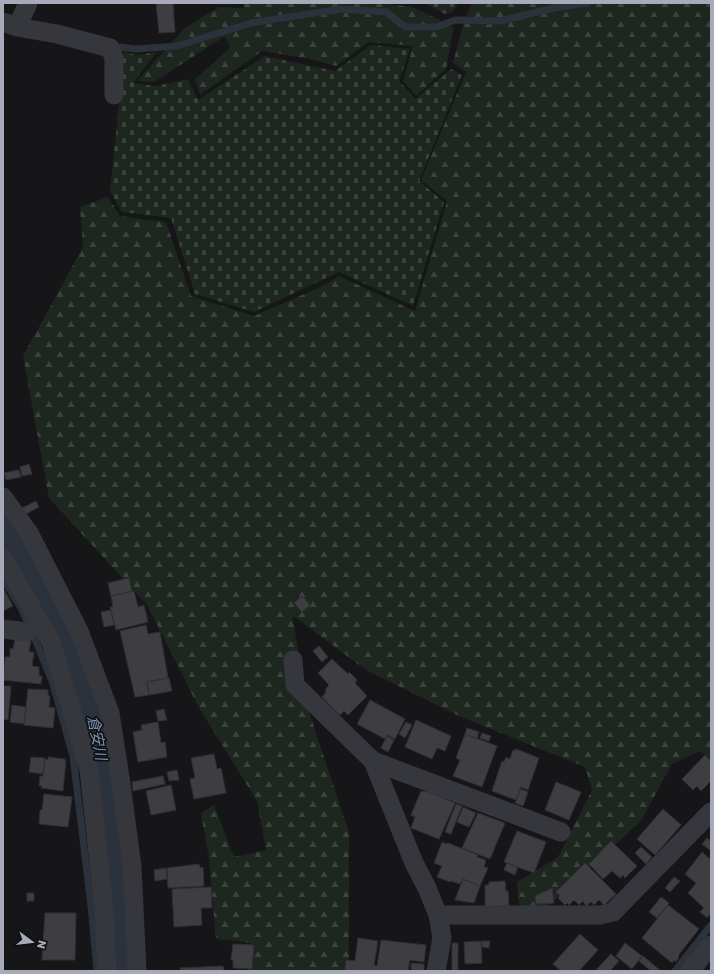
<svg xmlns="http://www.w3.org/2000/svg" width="714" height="974" font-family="'Golos Text','Noto Sans JP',sans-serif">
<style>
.forest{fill:url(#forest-firs)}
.cemetery{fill:url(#cemetery-stones)}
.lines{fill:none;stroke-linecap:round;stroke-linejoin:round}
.stream{stroke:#2b323c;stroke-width:7}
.river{stroke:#2b323c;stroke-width:40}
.building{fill:#3d3d42;stroke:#302f34}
.minor{stroke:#36363d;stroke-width:19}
.labels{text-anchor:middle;stroke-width:3.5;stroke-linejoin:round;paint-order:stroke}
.water-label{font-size:15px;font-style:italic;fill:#7c93b5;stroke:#111013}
</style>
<defs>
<pattern id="forest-firs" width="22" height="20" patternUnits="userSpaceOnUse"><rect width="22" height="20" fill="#1d261f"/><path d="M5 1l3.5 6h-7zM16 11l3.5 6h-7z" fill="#3b433d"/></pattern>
<pattern id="cemetery-stones" width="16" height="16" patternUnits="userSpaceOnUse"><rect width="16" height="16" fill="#1d261f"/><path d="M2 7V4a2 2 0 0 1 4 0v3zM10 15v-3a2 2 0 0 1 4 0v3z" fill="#3b433d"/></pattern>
</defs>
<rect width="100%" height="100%" fill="#161518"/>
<path class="forest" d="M244,3h132l37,4 41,20 -8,42 -30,27 -13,-15 10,-35 -44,-4 -33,24 -31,-8 -43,-7 -62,44 -5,-16 35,-31 -5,-12 -71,46 -17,-1 49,-54 33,-20 25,1z
M472,3h239v757l-11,-9 -28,13 -31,57 -97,89 -25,-2 -2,-26 41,-25 34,-67 -7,-23 -124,-50 -95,-47 -74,-55 18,100 39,117v127l-5,12h-97l4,-28 -35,-4 -7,-80 -8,-46 13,-8 20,52 32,-7 -9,-49 -58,-93 -52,-103 -98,-107 -26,-142 60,-109 -3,-40 28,-10 12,19 46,6 25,74 63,20 64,-28 21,-12 76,35 32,-110 -26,-21 45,-108 -13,-9 10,-39z"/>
<path class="cemetery" d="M422,3h37l-7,9 -7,2 -19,-10z
M371,45l39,4 -11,32 16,18 36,-30 11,6 -43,106 25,21 -31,104 -74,-34 -85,40 -59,-18 -24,-76 -49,-6 -12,-21 9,-86 4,-53 14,3 20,-3 -24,31 23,3 32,-7 10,21 67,-44 70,15z"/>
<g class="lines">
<path class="stream" d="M118,47l18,2 41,-3 74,-23 89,-14 46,3 19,15h32l18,-7 45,1 54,-13 34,-5
M3,579l18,29 12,26 20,50 20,72 18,150 6,65
M675,971l36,-46"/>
<path class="river" d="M3,526l8,11 48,92 30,71 13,57 17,157 1,57"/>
</g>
<path class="building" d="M156,3h17l2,29 -16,1z
M29,464l3,10 -10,2 -2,-9z
M19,470l2,7 -15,3 -2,-7z
M36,501l3,6 -13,7 -4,-6z
M129,578l3,13 -21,5 -3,-13z
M3,588l10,18 -10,5z
M134,591l4,16 6,-2 4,17 -32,8 -6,-23h3l-2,-11z
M302,596l8,9 -8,7 -8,-9z
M111,610l3,15 -10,2 -3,-15z
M146,625l2,9 12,-2 8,46 -21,4 2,13 -14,2 -15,-66z
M15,639l16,1 -2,12h5l-2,14 7,1v9h3l-1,8 -38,-4 2,-23h5v-9l3,1z
M319,646l9,11 -6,5 -9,-11z
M332,659l16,15 1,-2 8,8 -2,3 12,13 -19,19 -4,-4 -4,4 -18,-18 4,-5 -1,-2 4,-5 -11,-12z
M169,678l3,13 -23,4 -2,-13z
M3,686h8l-3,34 -5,-1z
M28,689l20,1v5l2,1 -1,11 6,1 -2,20 -29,-3z
M370,700l35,19 -10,20 -8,-4 -2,4 -28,-15z
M12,705l14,2 -2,17 -14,-2z
M164,709l3,11 -9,1 -2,-10z
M416,720l35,16 -6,15 -8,-3 -5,11 -27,-12z
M158,722l3,21 4,-1 2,15 -29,5 -5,-30 9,-2 -1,-5z
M406,722l6,3 -7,13 -6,-4z
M467,728l12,4 -2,7 -12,-5z
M482,733l9,3 -2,5 -9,-3z
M465,734l32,12 -15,41 -29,-11 7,-16 -4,-2z
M387,736l7,4 -6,12 -7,-4z
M516,749l23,9 -11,32 -7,-3 -5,13 -24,-9 10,-30 2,1 2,-5 4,2 3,-9h3z
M214,754l3,15 4,-1 5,25 -32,6 -4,-20 5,-1 -4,-20z
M705,755l6,6v20l-10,10 -4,-5 -4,4 -11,-11z
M31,757l14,1 -2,16 -14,-2z
M48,757l17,2v2h1l-3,30 -22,-3 1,-2h-3l1,-10h3l2,-17 3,1z
M177,770l2,10 -10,1 -2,-9z
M163,776l2,8 -32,7 -1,-9z
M556,782l25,10 -12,28 -24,-10z
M171,785l5,25 -25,5 -5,-24z
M521,789l7,3 -5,14 -8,-3z
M421,791l5,1v-1l29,12 -16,36 -28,-11 4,-11 -4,-2z
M44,794l28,3 -4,30 -29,-3 1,-14h2z
M456,804l6,2 -11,28 -6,-2z
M463,807l13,6 -7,14 -12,-5z
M663,809l18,16 -26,30 -18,-16z
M478,813l27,10 -15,36 -28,-11z
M517,831l29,11 -12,31 -30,-11z
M707,838l4,3v10l-9,-7z
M611,841l26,25 -12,12 -2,-3 -3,3 -8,-7 -9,8 -14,-15z
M442,842l5,2 1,-1 30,12 -1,2 9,3 -2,7 4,1 -8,18 -17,-7 -3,5 -9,-3 -1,1 -13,-5 5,-11 -8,-3z
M641,847l11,10 -6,7 -11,-11z
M702,852l9,8v53l-4,5 -7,-6 4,-4 -16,-15 8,-10 -11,-9z
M507,863l11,4 -3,8 -11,-5z
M585,863l31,31 -12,11 -5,-5 -5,5 -3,-3 -5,4 -3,-5 -4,4 -5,-5 -5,5 -2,-2 -2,2 -7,-7 2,-2 -4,-4z
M199,864l1,4 3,-1 1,19 -36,2 -1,-20z
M166,868l1,11 -12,2 -1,-11z
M674,877l6,4 -10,11 -5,-4z
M463,879l17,7 -6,17 -19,-3z
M505,881l1,10h2l1,14 -24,2v-22h4v-3z
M211,887l1,21h-11l1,17 -28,2 -2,-38z
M552,888l2,15 -18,1 -1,-8z
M27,893h7v8h-7z
M661,897l8,6 -12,15 -8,-6z
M668,905l31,24 -19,24 -2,4 1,1 -4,4 -1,-2 -2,3 -30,-25z
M45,913h31l-1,47h-33z
M580,934l18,16 -19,21h-18l-8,-7z
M358,938l20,3 -4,24 3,1 4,-26 45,5 -2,17 -14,-2 -2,11h-63l1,-11 9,1z
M481,941l1,22 -17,1 -1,-22z
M482,941h8l-1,7 -7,-1z
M452,943h6v27l-6,1z
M625,943l17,13 -10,13 -16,-13z
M233,944l21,1 -2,24 -19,-1v-8h-2z
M611,954l8,7 -9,10h-15z
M643,956l18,15h-10l-12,-10z
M411,963l13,1v7h-13z
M223,966l1,5h-44v-3z"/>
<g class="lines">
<path class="minor" d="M3,22l14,5 40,7 53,14 4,10v37
M17,27l11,-24
M3,497l26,36 50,98 31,82 11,71 11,82 5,105
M3,558l48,84 21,69 17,59 15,139 3,62
M3,629l24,3
M293,660l2,25 78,76 41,102 13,25 11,27 4,23 -6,33
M373,761l188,71
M438,915h162l13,-3 98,-100
M690,971l21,-26"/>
</g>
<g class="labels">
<g class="water-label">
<text transform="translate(97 738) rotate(79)" y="5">倉安川</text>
</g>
</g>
<rect width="714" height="974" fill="none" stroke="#a7aab8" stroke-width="8"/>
<g transform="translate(32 942) rotate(105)" stroke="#111013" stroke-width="3" paint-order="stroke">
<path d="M0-3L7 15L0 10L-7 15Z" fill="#a7aab8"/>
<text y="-6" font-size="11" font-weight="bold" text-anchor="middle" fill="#a7aab8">N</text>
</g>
</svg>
